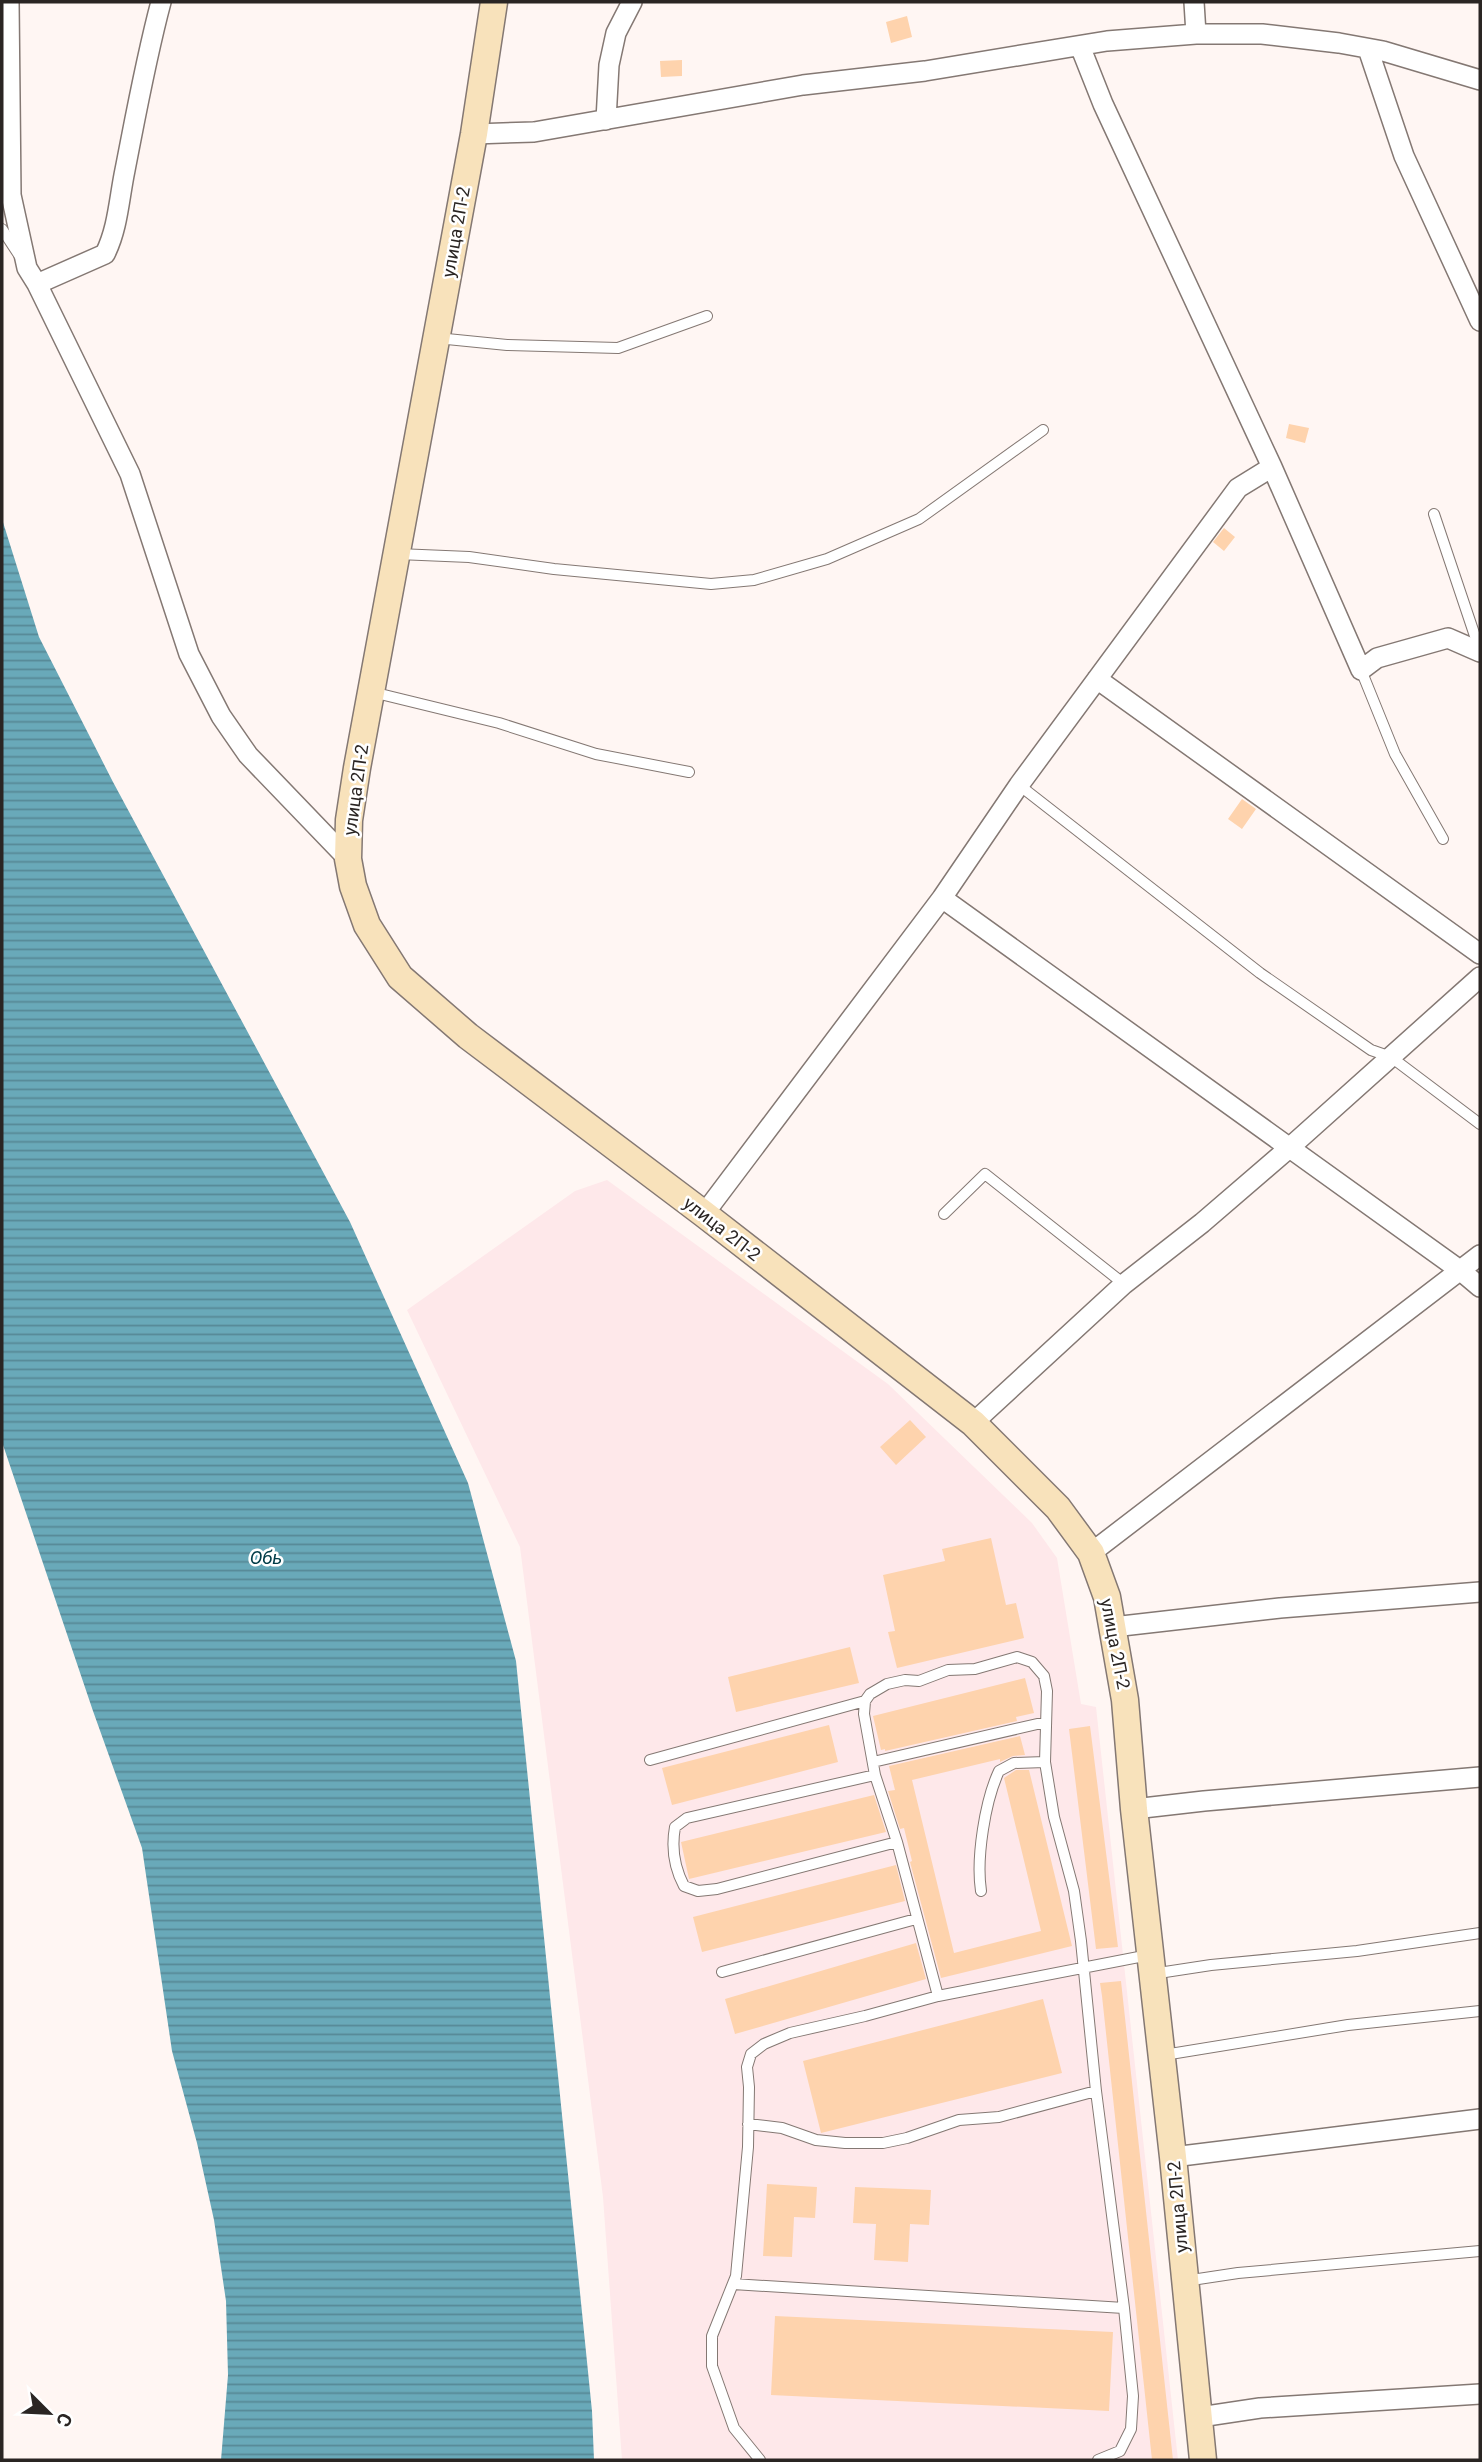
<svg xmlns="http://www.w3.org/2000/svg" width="1482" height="2462" font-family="Roboto,sans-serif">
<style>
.industrial{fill:#fee8ea}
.water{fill:url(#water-rules)}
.building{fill:#fed3ad}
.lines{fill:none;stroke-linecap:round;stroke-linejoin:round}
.lane-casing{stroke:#847873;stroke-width:12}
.street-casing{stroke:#847873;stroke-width:22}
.secondary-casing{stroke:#847873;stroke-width:29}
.lane{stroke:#fff;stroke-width:10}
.street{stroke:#fff;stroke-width:19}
.secondary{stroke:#f8e2bb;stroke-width:26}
.labels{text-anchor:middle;stroke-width:5;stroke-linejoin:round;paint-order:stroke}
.street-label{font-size:18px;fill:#2a2523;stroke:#fff}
.water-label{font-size:19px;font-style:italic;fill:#003c48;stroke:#fff}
</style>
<defs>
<pattern id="water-rules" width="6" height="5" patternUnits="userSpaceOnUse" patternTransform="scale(1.75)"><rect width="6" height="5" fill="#69a9b9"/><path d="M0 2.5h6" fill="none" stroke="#578996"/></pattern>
</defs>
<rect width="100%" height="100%" fill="#fff6f3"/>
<path class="industrial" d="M607,1180l281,204 144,139 25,35 24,146 15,3 82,753h-556l-19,-263 -83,-650 -113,-237 168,-119z"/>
<path class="water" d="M2,519l37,118 74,145 237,440 118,261 48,178 76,750 2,49h-373l7,-85 -2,-74 -12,-81 -17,-77 -25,-92 -30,-203 -49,-137 -91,-269z"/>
<path class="building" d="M907,16l5,21 -21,6 -5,-21z
M682,60v16l-21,1 -1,-16z
M1289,424l20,4 -4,15 -19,-5z
M1224,528l11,9 -11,14 -11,-9z
M1242,799l14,10 -14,20 -14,-10z
M910,1420l16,17 -30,28 -16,-18z
M991,1538l15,67 10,-2 8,35 -127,30 -9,-36 7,-1 -12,-56 62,-14 -3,-12z
M850,1647l9,36 -123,29 -8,-35z
M1025,1678l9,35 -18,4 1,4 -132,30v-2l-4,1 -8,-34z
M829,1725l9,37 -166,43 -10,-37z
M1090,1726l28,221 -22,2 -27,-220z
M1020,1736l5,19 -12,1 -13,6v-3l-88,21 42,173 87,-22 -37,-153 12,-8h13l43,176 -131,32 -31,-116 2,-1 -8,-33 -4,1 -12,-38 7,-1 -6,-24z
M874,1795l12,37 -197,47 -8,-37z
M896,1865l9,36 -203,51 -9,-35z
M916,1943l10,36 -191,55 -10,-35z
M1121,1981l52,479h-21l-50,-464 -2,-13z
M1043,1999l19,74 -241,60 -18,-72z
M767,2184l50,3 -2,31 -21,-1 -2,40 -29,-1z
M855,2187l76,3 -2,35 -19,-1 -2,38 -34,-2 2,-36 -23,-1z
M775,2316l338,16 -4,79 -338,-16z"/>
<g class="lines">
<defs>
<path id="lane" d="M2,229l17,26
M437,338l70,7 111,3 89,-32
M1434,514l46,137
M398,554l71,3 85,12 157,15 43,-4 73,-21 92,-40 124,-89
M1361,670l34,84 48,85
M372,692l127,31 97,31 93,18
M1019,785l241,188 111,77 20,7 89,67
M944,1214l41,-40 139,110
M650,1760l215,-59
M873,1762l173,-40
M875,1775l22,67
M981,1891c-5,-33 4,-90 18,-120l15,-8 31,-1
M722,1972l194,-53
M1152,1974l59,-9 146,-14 123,-18
M938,1996l-41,-154 -180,47 -19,2 -14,-5c-10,-19 -13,-37 -9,-59l12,-9 188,-43 -11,-61 1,-13 5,-7 17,-10 18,-4 14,1 29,-11 27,-1 42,-12 15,5 12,14 3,15 -2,71 9,55 20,74 7,50 15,150 28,217 9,88 -2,33 -11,22 -22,9
M1164,2055l184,-30 132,-14
M748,2124l34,4 34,12 29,3h38l24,-5 52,-18 40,-3 97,-26
M1185,2281l53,-8 242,-22
M733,2284l391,24
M760,2460l-26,-32 -22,-62v-30l24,-60 12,-129 1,-60 -2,-20 4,-13 13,-10 26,-11 75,-17 73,-20 211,-41"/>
<path id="street" d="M9,2l2,193 16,73 10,16 93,190 59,180 32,62 27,39 100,104
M1194,2l2,32
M1080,46l23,58 169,363 89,203 16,-12 71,-20 32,14
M1368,49l36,107 76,165
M606,120l3,-55 7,-32 16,-31
M474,134l60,-2 269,-47 122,-14 182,-30 89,-7h66l77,9 44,8 97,29
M37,284l68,-30c13,-26 14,-55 20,-84 11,-56 21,-112 36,-168
M1097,679l383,275
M942,898l519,373 19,16
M704,1214l238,-316 77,-113 219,-297 34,-21
M973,1423l151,-139 78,-61 86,-74 192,-172
M1091,1553l389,-298
M1113,1627l167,-19 200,-16
M1134,1809l70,-8 276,-24
M1173,2157l307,-38
M1200,2417l60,-9 220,-14"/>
<path id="secondary" d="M494,2l-20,132 -117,634 -8,52 -1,39 5,27 14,39 33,52 68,59 236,178 269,209 85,85 33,45 16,44 18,103 9,109 39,348 30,303"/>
</defs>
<use href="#lane" class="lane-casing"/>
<use href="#street" class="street-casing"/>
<use href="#secondary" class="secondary-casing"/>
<use href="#lane" class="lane"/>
<use href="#street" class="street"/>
<use href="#secondary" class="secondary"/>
</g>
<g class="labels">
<g class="street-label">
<text transform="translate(456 232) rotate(-80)" y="6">улица 2П-2</text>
<text transform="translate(356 790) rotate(-82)" y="6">улица 2П-2</text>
<text transform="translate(722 1229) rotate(38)" y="6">улица 2П-2</text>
<text transform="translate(1115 1644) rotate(79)" y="6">улица 2П-2</text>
<text transform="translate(1178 2207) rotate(-95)" y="6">улица 2П-2</text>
</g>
<g class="water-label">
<text x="266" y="1564">Обь</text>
</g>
</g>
<rect width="1482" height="2462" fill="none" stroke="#2a2523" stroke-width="7"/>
<g transform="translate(49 2413) rotate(114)" stroke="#ffffff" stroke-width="5" paint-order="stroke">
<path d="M0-5L12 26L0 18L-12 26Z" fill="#2a2523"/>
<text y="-10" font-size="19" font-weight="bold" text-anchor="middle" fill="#2a2523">С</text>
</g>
</svg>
